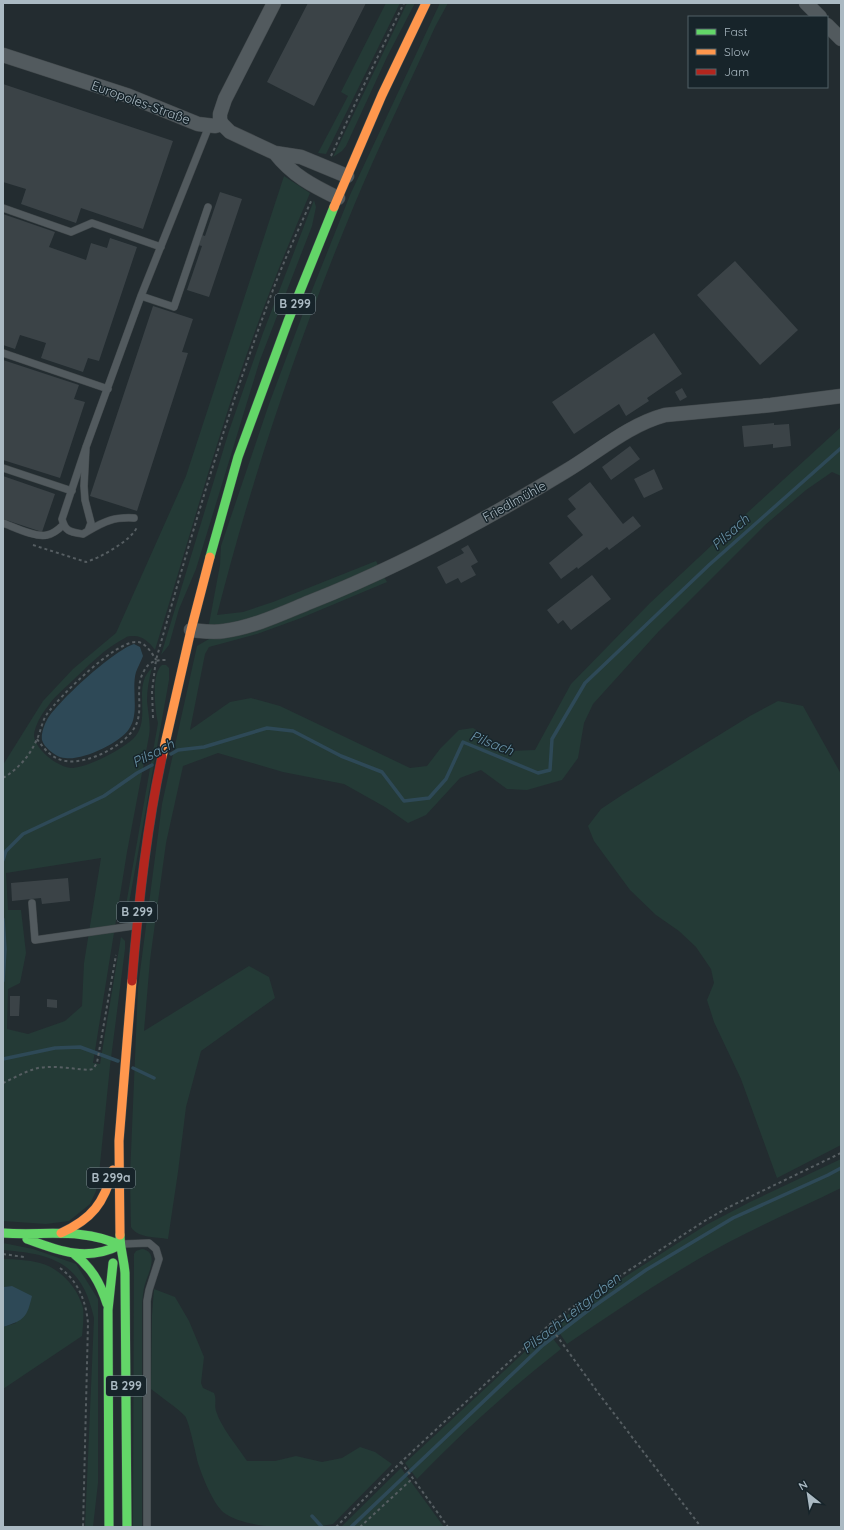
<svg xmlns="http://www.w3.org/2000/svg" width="844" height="1530" font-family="Quicksand,sans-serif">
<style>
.green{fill:#243a36;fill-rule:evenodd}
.water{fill:#2e4957}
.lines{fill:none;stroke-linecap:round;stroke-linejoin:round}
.stream{stroke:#2e4957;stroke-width:3.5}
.building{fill:#3b4347}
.lane-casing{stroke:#41484b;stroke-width:8}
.street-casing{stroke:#41484b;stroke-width:15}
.fast-casing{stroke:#40494d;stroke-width:10}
.slow-casing{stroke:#40494d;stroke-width:10}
.jam-casing{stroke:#40494d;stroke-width:10}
.path{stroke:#565e62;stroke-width:2;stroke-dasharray:3 3;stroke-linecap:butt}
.lane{stroke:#525a5e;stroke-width:7}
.street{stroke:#525a5e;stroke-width:14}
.fast{stroke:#63d668;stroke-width:9}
.slow{stroke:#ff974d;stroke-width:9}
.jam{stroke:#b3261e;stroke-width:9}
.labels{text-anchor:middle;stroke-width:3;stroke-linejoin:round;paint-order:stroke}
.shield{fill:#17242a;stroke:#7f8d95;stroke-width:1}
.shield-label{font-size:12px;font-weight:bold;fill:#abbac3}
.street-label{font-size:13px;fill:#abbac3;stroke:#17242a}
.water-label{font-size:14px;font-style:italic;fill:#6a94a9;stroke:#17242a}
</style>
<rect width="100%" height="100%" fill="#232c30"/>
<path class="green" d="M386,3h14l-74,151 -8,-1 30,-57 -7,-4z
M407,3h8l-28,54 -41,89 -4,5 -9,6z
M440,3h8l-13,24c-27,60 -57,120 -82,181 -55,132 -101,269 -136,407l26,-3 30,-10 103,-41 3,6 -128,53 -38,6 -4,-2 11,-59 1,-19 48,-142 36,-96 45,-113z
M284,176l26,17c-31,73 -60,147 -84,223 -25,78 -47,156 -71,234 -5,-7 -12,-14 -21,-14 -3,0 -7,0 -9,2 -20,10 -38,29 -54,44 -8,8 -17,15 -23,24 -6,7 -14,21 -14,30 1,8 7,14 13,20 6,5 15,11 24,12 16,0 50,-18 62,-29 20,-19 -2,-53 19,-71 -3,11 -5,21 -5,33 1,12 4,23 2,35l-22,116 -34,211 7,1 21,-127 4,4v8l-15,117 -11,108 -3,17 -6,13 -21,17 -23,3 -43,-3v-456l40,-64 30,-32 43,-36 70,-157zM101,858l-17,105 -2,43 -17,15 -37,13 -21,-5 1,-40 12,-6 6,-30 -5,-43h-13l-2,-37z
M314,200l2,7 -4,19 -52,134 -64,209 -17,40 -10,36 -8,10 68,-224 34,-98z
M841,427v49l-9,-4 -26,18 -41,35 -106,106 -66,73 -9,19 -6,35 -16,22 -35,10 -20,-1 -26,-19 -21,8 -34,37 -18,8 -23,-16 -41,-23 -61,-12 -65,-19 -35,13 -17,77 -16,117 -6,71 105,-65 20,11 6,21 -74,53 -15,56 -8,65 -10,67c-12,-2 -31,-1 -37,-12l-1,-51 8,-189 24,-183 35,-158 12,-7 175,-62 3,5 -86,36 -44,16 -48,13 -4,7 -15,76 40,-28 21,-4 29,8 130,62 17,-2 13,-17 19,-19 14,-2 38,23 24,-1 36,-66 79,-81 62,-58z
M162,665h4l3,3v12l-43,240 -3,2 35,-199c-3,-12 -7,-50 4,-58z
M778,701l25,5 38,68v371l-64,33 -36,-99 -27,-57 -7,-22 7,-17 -3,-14 -15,-22 -17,-16 -23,-16 -26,-25 -36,-49 -6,-15 13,-17 21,-14 128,-79z
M841,1159v29c-37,18 -76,35 -112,54 -56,30 -109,66 -162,102l-13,-19 27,-20 125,-80 44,-23z
M3,1243l30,6 43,15 22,35v184l-5,44h-8l9,-209c-12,-54 -39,-64 -91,-68z
M142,1249c18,3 6,25 3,35 -2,6 -2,13 -3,19v224h-9l1,-273 2,-3z
M3,1259c12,0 25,1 37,4 20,5 38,25 43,45 1,9 0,19 -1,28l-79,53v-62l13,-4 -4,-37 -9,1z
M154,1289l21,8 14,24 15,36 -3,26 2,5 11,5c3,7 0,12 2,18 5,16 21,35 31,50h28l21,-5 26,6 20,-4 18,-11 15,5 17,12 -59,60c-28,6 -87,6 -110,-12 -10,-9 -21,-36 -25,-49 -2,-8 -9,-42 -13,-47 -9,-9 -24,-19 -34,-27l1,-74z
M547,1331l14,18c-51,40 -99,83 -144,130l-12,-16z
M401,1468l43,59h-103z"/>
<path class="water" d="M134,644l6,3 3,9c-2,5 -5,11 -7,16 -5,18 4,41 -7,57 -9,14 -47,32 -64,29 -6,0 -11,-4 -16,-8 -3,-3 -6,-6 -7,-10 -1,-6 2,-15 5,-20 10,-18 67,-70 87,-76z
M12,1286l20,10c-5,21 -7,24 -29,31v-40z"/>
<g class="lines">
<path class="stream" d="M171,754l7,-4 26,-3 63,-19 26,3 48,25 41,16 22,29 25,-3 17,-19 17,-37 75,31 12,-3 2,-31 33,-56 124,-118 132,-117
M3,860l3,-9 17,-17 81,-38 33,-23 15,-8
M3,919l2,30 -2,32
M3,1059l52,-11 25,-1 38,14
M133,1068l21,10
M312,1516l10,11
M351,1527l192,-182 47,-36 56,-39 87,-52 95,-43 13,-7"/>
</g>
<path class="building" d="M308,3h58l-52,103 -47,-24z
M3,84l170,57 -30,88 -62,-21 -5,15 -55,-19 5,-15 -23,-7z
M220,192l22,7 -33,98 -22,-7 15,-44 -4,-1 4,-10 3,1z
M3,214l52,18 -6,15 37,13 5,-17 16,5 3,-10 27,9 -38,114 -11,-3 -5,14 -42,-14 5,-15 -26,-8 -5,14 -12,-4z
M735,261l63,69 -38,35 -63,-70z
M153,306l40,13 -11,33 6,1 -51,158 -47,-15z
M654,333l28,41 -35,24 2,3 -23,15 -7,-12 -45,30 -22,-32z
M3,360l76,25 -5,14 11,3 -25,76 -57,-18z
M682,388l5,9 -7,4 -5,-9z
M774,423v2l15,-1 2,22 -18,2v-4l-29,3 -2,-21z
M630,446l10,13 -29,21 -9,-13z
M654,469l9,20 -19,9 -10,-19z
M3,476l52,18 -13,38 -39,-13z
M590,482l33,42 10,-8 8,10 -32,24 -2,-3 -29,22 -1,-2 -16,12 -12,-16 34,-28 -16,-19 9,-7 -8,-10z
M468,545l10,17 -7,4 5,9 -15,8 -3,-5 -12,6 -9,-17 27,-14 -3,-4z
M592,575l19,24 -40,31 -8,-10 -5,4 -11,-14z
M68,878l2,23 -28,3 -1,-6 -29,3 -1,-18z
M10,996h10l-1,20h-9z
M47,999l10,1v8l-10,-1z"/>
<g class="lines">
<defs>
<path id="lane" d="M3,208l68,24 21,-9 69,24
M141,296l33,11 34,-100
M3,353l105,36
M86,447l-2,39 1,14 6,23 -3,8 -5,3c-12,-2 -18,-2 -21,-15l24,-72 55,-151 68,-170
M3,468l69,23
M3,523c11,4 33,15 44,12 6,-1 11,-5 16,-10
M88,531c17,-10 26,-14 46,-13
M32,903l3,37 98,-14
M122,1244l27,-1 7,6 3,10 -10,31 -2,11v226"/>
<path id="street" d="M274,3l-49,96 -5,15v6l2,4 8,8 45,21 26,4 46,19
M806,3l14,14
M827,25l14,14
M3,55l126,41 69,28 17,2 7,-2
M275,153c17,22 38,33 63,45
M191,630c11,1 22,3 33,1 30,-4 59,-18 86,-29 89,-35 174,-81 256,-131 32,-19 62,-46 99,-56l106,-10 70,-9"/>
<path id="fast" d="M210,557l28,-100 50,-136 46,-114
M3,1233c41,3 78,-6 117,12
M120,1235c0,13 4,25 5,38l2,254
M27,1239c32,12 60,23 93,6
M73,1253c18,14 27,29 34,51
M109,1527l-1,-217 5,-47"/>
<path id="slow" d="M334,207l48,-112 44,-92
M162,757l29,-127 19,-73
M61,1233c31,-14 43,-30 52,-63
M120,1235l-1,-94 13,-160"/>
<path id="jam" d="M132,981c6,-75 14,-151 30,-224"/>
</defs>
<use href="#lane" class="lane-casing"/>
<use href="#street" class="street-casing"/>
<use href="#fast" class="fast-casing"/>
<use href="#slow" class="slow-casing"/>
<use href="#jam" class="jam-casing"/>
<path class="path" d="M331,156l30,-65 43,-88
M33,545l53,17c14,-4 46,-22 51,-35
M153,718l-1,-27 4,-31c36,-127 73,-255 120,-378 11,-28 24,-56 36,-83
M37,739c8,11 15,20 29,22 22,4 67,-18 72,-42 4,-16 -3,-33 6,-48 5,-10 12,-11 23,-11
M3,778c15,-9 27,-22 34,-39 4,-8 5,-18 10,-25 12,-17 69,-74 90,-72 8,0 15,11 19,18
M3,1083c11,-5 23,-12 35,-15 17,-3 34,1 51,2l4,-1 4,-6 19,-108
M3,1254l21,3
M60,1268c18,13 26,33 28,55l-5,204
M549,1325l50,69 102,133
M401,1462l47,65
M336,1527l65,-65 148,-137 19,-15 135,-88 26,-15 112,-54
M360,1527l53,-49"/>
<use href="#lane" class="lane"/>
<use href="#street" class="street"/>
<use href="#fast" class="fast"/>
<use href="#slow" class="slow"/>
<use href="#jam" class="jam"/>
</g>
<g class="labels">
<g class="shield">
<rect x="275" y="294" width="40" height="20" rx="3"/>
<rect x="117" y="902" width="40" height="20" rx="3"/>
<rect x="87" y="1168" width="48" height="20" rx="3"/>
<rect x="106" y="1376" width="40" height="20" rx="3"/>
</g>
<g class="shield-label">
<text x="295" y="308">B 299</text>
<text x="137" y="916">B 299</text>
<text x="111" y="1182">B 299a</text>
<text x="126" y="1390">B 299</text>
</g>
<g class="street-label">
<text transform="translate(141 102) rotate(20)" y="5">Europoles-Straße</text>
<text transform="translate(514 501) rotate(-29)" y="5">Friedlmühle</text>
</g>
<g class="water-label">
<text transform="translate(730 532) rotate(-42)" y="5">Pilsach</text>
<text transform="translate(492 743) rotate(21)" y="5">Pilsach</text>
<text transform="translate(153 753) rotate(-27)" y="5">Pilsach</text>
<text transform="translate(571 1313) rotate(-38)" y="5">Pilsach-Leitgraben</text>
</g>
</g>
<rect width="844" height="1530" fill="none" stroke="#abbac3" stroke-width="8"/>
<rect x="688" y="16" width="140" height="72" fill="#17242a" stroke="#526067"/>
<rect x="696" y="29" width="20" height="6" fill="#63d668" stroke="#526067"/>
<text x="724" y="36" font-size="12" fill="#abbac3">Fast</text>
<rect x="696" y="49" width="20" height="6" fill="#ff974d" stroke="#526067"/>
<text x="724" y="56" font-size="12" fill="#abbac3">Slow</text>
<rect x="696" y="69" width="20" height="6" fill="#b3261e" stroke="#526067"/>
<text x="724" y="76" font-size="12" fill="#abbac3">Jam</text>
<g transform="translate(808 1494) rotate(330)" stroke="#17242a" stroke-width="3" paint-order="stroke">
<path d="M0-3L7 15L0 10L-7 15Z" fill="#abbac3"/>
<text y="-6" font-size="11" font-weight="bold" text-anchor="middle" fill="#abbac3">N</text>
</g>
</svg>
